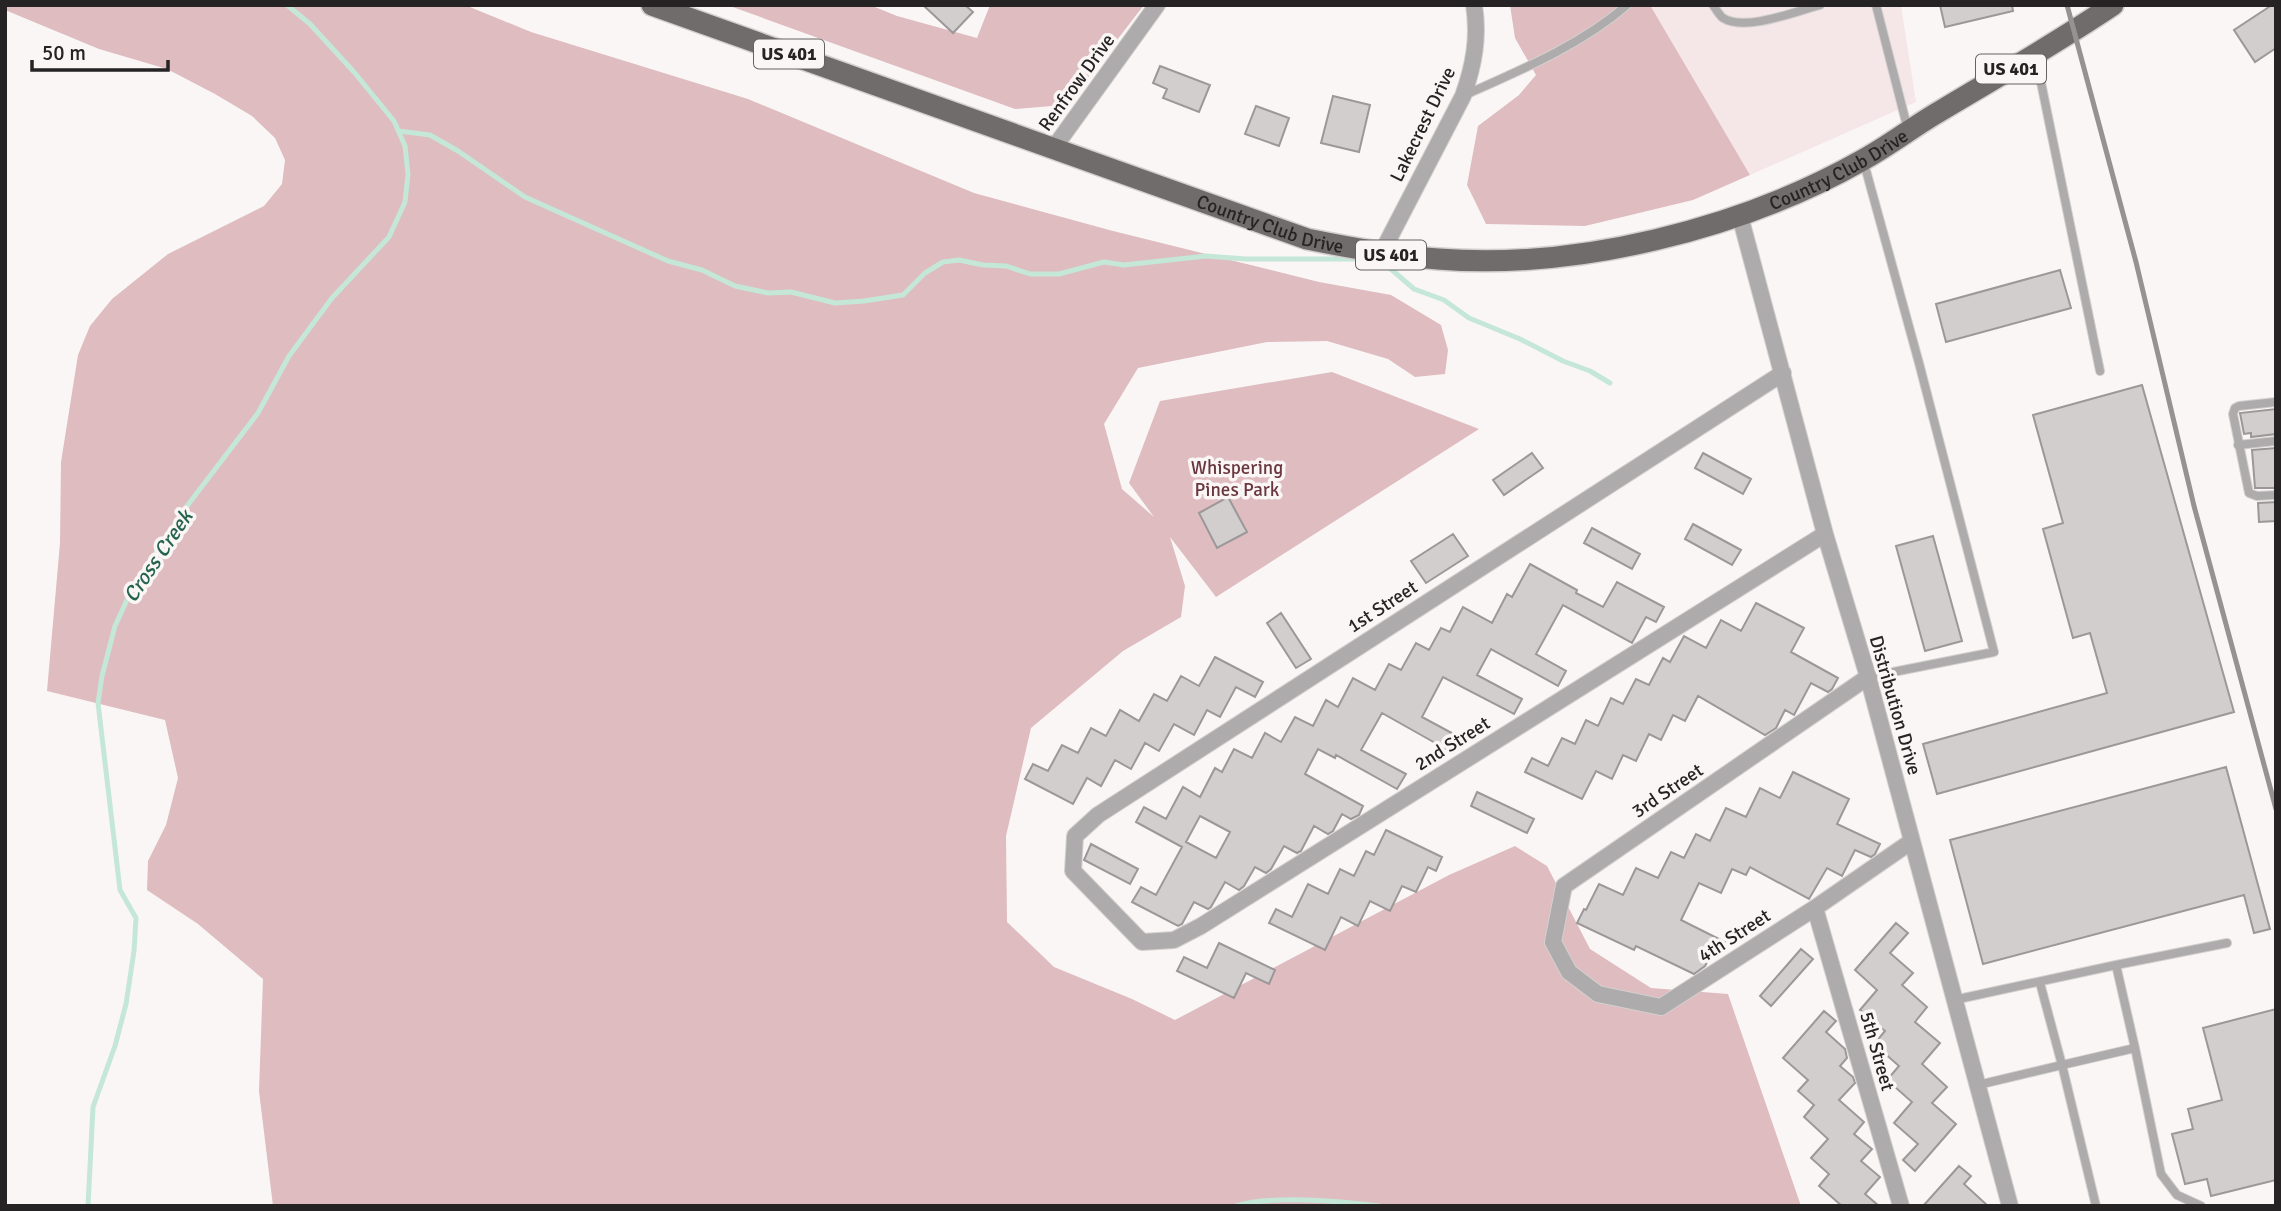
<svg xmlns="http://www.w3.org/2000/svg" width="2281" height="1211" font-family="Signika,sans-serif">
<style>
.built{fill:#f5e6e7}
.green{fill:#debcbf}
.lines{fill:none;stroke-linecap:round;stroke-linejoin:round}
.stream{stroke:#c4e7d8;stroke-width:5}
.building{fill:#d3cece;stroke:#9c9798;stroke-width:2;fill-rule:evenodd}
.service-casing{stroke:#d4d0d0;stroke-width:10}
.minor-casing{stroke:#d4d0d0;stroke-width:18}
.primary-casing{stroke:#d4d0d0;stroke-width:24}
.service{stroke:#adabab;stroke-width:8}
.minor{stroke:#adabab;stroke-width:16}
.primary{stroke:#706c6c;stroke-width:21}
.rail{stroke:#969292;stroke-width:5}
.labels{text-anchor:middle;stroke-width:7;stroke-linejoin:round;paint-order:stroke}
.shield{fill:#fbf6f6;stroke:#656262;stroke-width:2}
.shield-label{font-size:18px;font-weight:bold;fill:#252323}
.street-label{font-size:19px;fill:#252323;stroke:#fbf6f6}
.park-label{font-size:19px;fill:#6a373e;stroke:#fbf6f6}
.water-label{font-size:21px;font-style:italic;fill:#26634f;stroke:#fbf6f6}
</style>
<rect width="100%" height="100%" fill="#fbf6f6"/>
<path class="built" d="M1650,5h251l15,97 -166,73z"/>
<path class="green" d="M5,5h460l66,27 217,67 226,94 139,38 206,51 72,13 50,30 7,25 -3,24 -30,3 -27,-18 -61,-18 -60,1 -129,26 -34,56 18,65 32,28 -25,-34 31,-82 172,-29 147,57 -263,168 -46,-60 15,49 -4,31 -58,34 -92,77 -25,108 1,86 47,45 78,32 43,21 274,-145 66,-29 32,20 43,83 61,39 77,6 73,212h-1528l-14,-115 4,-112 -65,-55 -51,-34 1,-29 18,-36 12,-47 -13,-58 -118,-29 13,-148 1,-81 17,-107 12,-29 22,-27 56,-45 96,-48 18,-22 3,-24 -10,-22 -23,-22 -37,-22 -48,-25 -68,-20 -94,-39z
M727,5h143l27,11 80,22 13,-33h154l-71,92 -21,9 -37,3z
M1510,5h140l100,170 -57,25 -108,26 -99,-2 -19,-39 11,-59 41,-31 17,-20 -21,-37z"/>
<g class="lines">
<path class="stream" d="M399,131l31,4 28,16 67,46 143,64 34,9 33,16 33,7 23,-1 44,11 29,-2 39,-6 22,-22 18,-11 16,-2 24,5 23,1 24,8h29l45,-12 20,3 82,-9 40,3h115
M1378,261l6,2 30,26 30,11 25,18 51,21 43,22 27,10 20,12
M88,1206l5,-99 22,-61 11,-42 8,-53 2,-33 -16,-28 -22,-187 4,-27 13,-50 17,-37 55,-83 71,-93 31,-57 43,-58 57,-61 16,-35 3,-28 -3,-28 -11,-25 -40,-49 -44,-48 -23,-19
M1236,1206c36,-11 104,-5 143,0"/>
</g>
<path class="building" d="M923,5h42l8,7 -20,21z
M1940,5h72l1,6 -68,16z
M2272,5h4v43l-21,14 -21,-32z
M1160,66l50,19 -11,27 -36,-14 4,-9 -14,-6z
M1333,96l37,9 -11,47 -38,-9z
M1256,106l33,12 -10,28 -34,-12z
M2060,270l11,38 -125,34 -10,-38z
M2142,385l92,327 -297,82 -14,-50 184,-51 -17,-60 -17,5 -30,-109 20,-6 -30,-108z
M2276,409v25l-25,3v-4l-7,1 -4,-21z
M2276,448v40h-21l-3,-38z
M1532,453l11,15 -39,27 -11,-15z
M1703,453l48,26 -8,15 -48,-26z
M1228,497l19,35 -30,16 -18,-35z
M2276,502v19l-17,1 -1,-19z
M1693,524l48,26 -9,15 -47,-26z
M1592,528l48,26 -8,15 -48,-26z
M1453,534l15,22 -42,27 -15,-22z
M1933,536l29,105 -37,10 -29,-105z
M1530,564l47,26 -1,3 27,14 14,-25 47,25 -8,15 -10,-5 -14,26 -69,-38 -27,49 30,17 -8,15 -67,-37 -14,26 45,24 -8,15 -71,-37 -21,40 39,21 -8,15 -71,-40 -21,37 45,24 -9,15 -61,-34 -1,3 -17,-9 -13,25 58,32 -4,9 -8,4 -9,-5 -9,17 -5,3 -14,-8 -13,25 -4,2 -13,-7 -13,23 -5,4 -11,-6 -11,19 -5,4 -14,-8 -14,25 -3,2 -14,-7 -12,22 -4,2 -46,-24 9,-15 15,8 26,-48 -46,-25 8,-15 22,12 17,-32 17,10 15,-29 7,4 12,-23 18,9 13,-25 16,9 14,-25 18,9 13,-26 12,7 15,-29 22,12 14,-26 12,6 15,-27 13,7 12,-22 9,4 13,-25 29,16 15,-29 5,3zM1200,816l30,16 -14,26 -30,-16z
M1756,603l48,25 -13,24 47,26 -6,11 -4,3 -17,-9 -17,32 -9,-5 -9,18 -11,7 -67,-39 -13,25 -12,-6 -12,25 -12,-6 -13,27 -13,-6 -11,24 -16,-8 -14,28 -57,-27 7,-14 16,8 14,-28 13,6 11,-24 12,6 13,-28 12,6 13,-25 13,6 14,-27 7,4 14,-26 22,12 15,-28 20,11z
M1281,613l30,46 -15,9 -29,-45z
M1215,657l48,25 -8,15 -19,-10 -16,30 -13,-7 -13,25 -20,-11 -15,27 -14,-8 -14,26 -16,-9 -14,26 -14,-8 -14,26 -48,-25 8,-15 15,7 14,-26 16,8 13,-25 15,8 14,-26 19,11 15,-27 13,7 14,-25 18,10z
M2226,767l44,162 -16,4 -10,-38 -261,69 -33,-124z
M1793,772l56,27 -12,25 43,20 -5,10 -4,3 -16,-7 -13,26 -15,-8 -18,31 -59,-32 -4,8 -14,-6 -11,24 -22,-10 -18,37 44,22 -7,14 -6,-3 -7,13 -11,8 -58,-28 -2,4 -57,-27 7,-14 2,1 13,-26 24,11 13,-27 22,10 13,-26 13,6 12,-24 14,7 16,-33 20,9 14,-29 20,10z
M1477,792l57,27 -7,14 -56,-27z
M1386,830l56,27 -6,14 -8,-4 -12,25 -14,-6 -12,25 -20,-10 -12,25 -17,-9 -16,33 -56,-27 7,-14 16,8 16,-33 20,10 12,-25 14,7 12,-25 8,4z
M1091,844l47,25 -8,15 -46,-24z
M1896,923l12,10 -18,20 23,20 -11,12 25,22 -12,15 25,21 -18,21 25,23 -15,16 24,21 -41,47 -12,-11 15,-16 -24,-21 18,-21 -25,-22 12,-14 -25,-22 11,-13 -25,-21 17,-20 -22,-20z
M1219,943l56,27 -6,14 -23,-11 -12,25 -57,-27 7,-14 23,11z
M1801,949l12,10 -42,47 -11,-10z
M2276,1009v171l-65,16 -4,-17 -22,5 -13,-50 21,-5 -5,-20 34,-9 -19,-72z
M1824,1011l12,10 -10,11 19,17 2,9 -7,8 13,11 2,6 -16,17 25,22 -10,12 18,15 -11,12 19,16 -15,17 14,12h-37l-23,-20 10,-12 -18,-16 17,-19 -24,-22 10,-12 -16,-14 10,-11 -25,-22z
M1959,1166l12,10 -7,8 24,22h-65z"/>
<g class="lines">
<defs>
<path id="service" d="M1713,5c3,4 6,10 10,13 22,14 74,-7 97,-13
M1876,5l32,125
M2036,58l64,313
M1465,95c56,-25 116,-50 162,-90
M1864,163l55,200 75,289 -126,25
M2276,402l-37,4 -4,2 -2,6 16,79 8,3 19,-1
M2238,445l38,-4
M1954,1000l162,-35
M2135,1048l-19,-83 111,-22
M1978,1085l84,-20 -22,-82
M2096,1206l-34,-141 73,-17 26,126 16,21 24,11"/>
<path id="minor" d="M1053,149l104,-144
M1740,216l85,318 43,143 142,529
M1381,254l82,-158c11,-31 16,-59 11,-91
M1783,373l-685,442 -23,21 -2,35 69,71 32,-2 27,-14 624,-392
M1868,677l-304,209 -11,56 16,30 29,22 63,13 154,-99 97,-67
M1815,908l86,298"/>
<g id="primary">
<path id="s1" d="M652,5l655,234c44,9 87,17 131,20 139,11 302,-30 423,-98 28,-15 53,-35 81,-51 57,-34 116,-68 171,-105"/>
</g>
</defs>
<use href="#service" class="service-casing"/>
<use href="#minor" class="minor-casing"/>
<use href="#primary" class="primary-casing"/>
<use href="#service" class="service"/>
<use href="#minor" class="minor"/>
<use href="#primary" class="primary"/>
<path class="rail" d="M2067,5l69,257 58,244 82,303"/>
</g>
<g class="labels">
<g class="shield">
<rect x="754" y="39.5" width="70" height="29" rx="5"/>
<rect x="1976" y="54.5" width="70" height="29" rx="5"/>
<rect x="1356" y="240.5" width="70" height="29" rx="5"/>
</g>
<g class="shield-label">
<text x="789" y="60">US 401</text>
<text x="2011" y="75">US 401</text>
<text x="1391" y="261">US 401</text>
</g>
<g class="street-label">
<text transform="translate(1076 82) rotate(-54)" y="7">Renfrow Drive</text>
<text transform="translate(1422 124) rotate(-64)" y="7">Lakecrest Drive</text>
<text dy="7" stroke="none"><textPath href="#s1" startOffset="1244">Country Club Drive</textPath></text>
<text dy="7" stroke="none"><textPath href="#s1" startOffset="656">Country Club Drive</textPath></text>
<text transform="translate(1382 606) rotate(-33)" y="7">1st Street</text>
<text transform="translate(1896 705) rotate(74)" y="7">Distribution Drive</text>
<text transform="translate(1452 743) rotate(-32)" y="7">2nd Street</text>
<text transform="translate(1667 790) rotate(-34)" y="7">3rd Street</text>
<text transform="translate(1734 935) rotate(-33)" y="7">4th Street</text>
<text transform="translate(1878 1051) rotate(74)" y="7">5th Street</text>
</g>
<g class="park-label">
<text x="1237" y="474">Whispering<tspan x="1237" dy="22">Pines Park</tspan></text>
</g>
<g class="water-label">
<text transform="translate(158 556) rotate(-56)" y="7">Cross Creek</text>
</g>
</g>
<rect width="2281" height="1211" fill="none" stroke="#252323" stroke-width="14"/>
<path d="M32 60v10h136v-10" fill="none" stroke="#252323" stroke-width="3.5"/>
<text x="42" y="60" font-size="21" fill="#252323" stroke="#fbf6f6" stroke-width="5" paint-order="stroke">50 m</text>
</svg>
